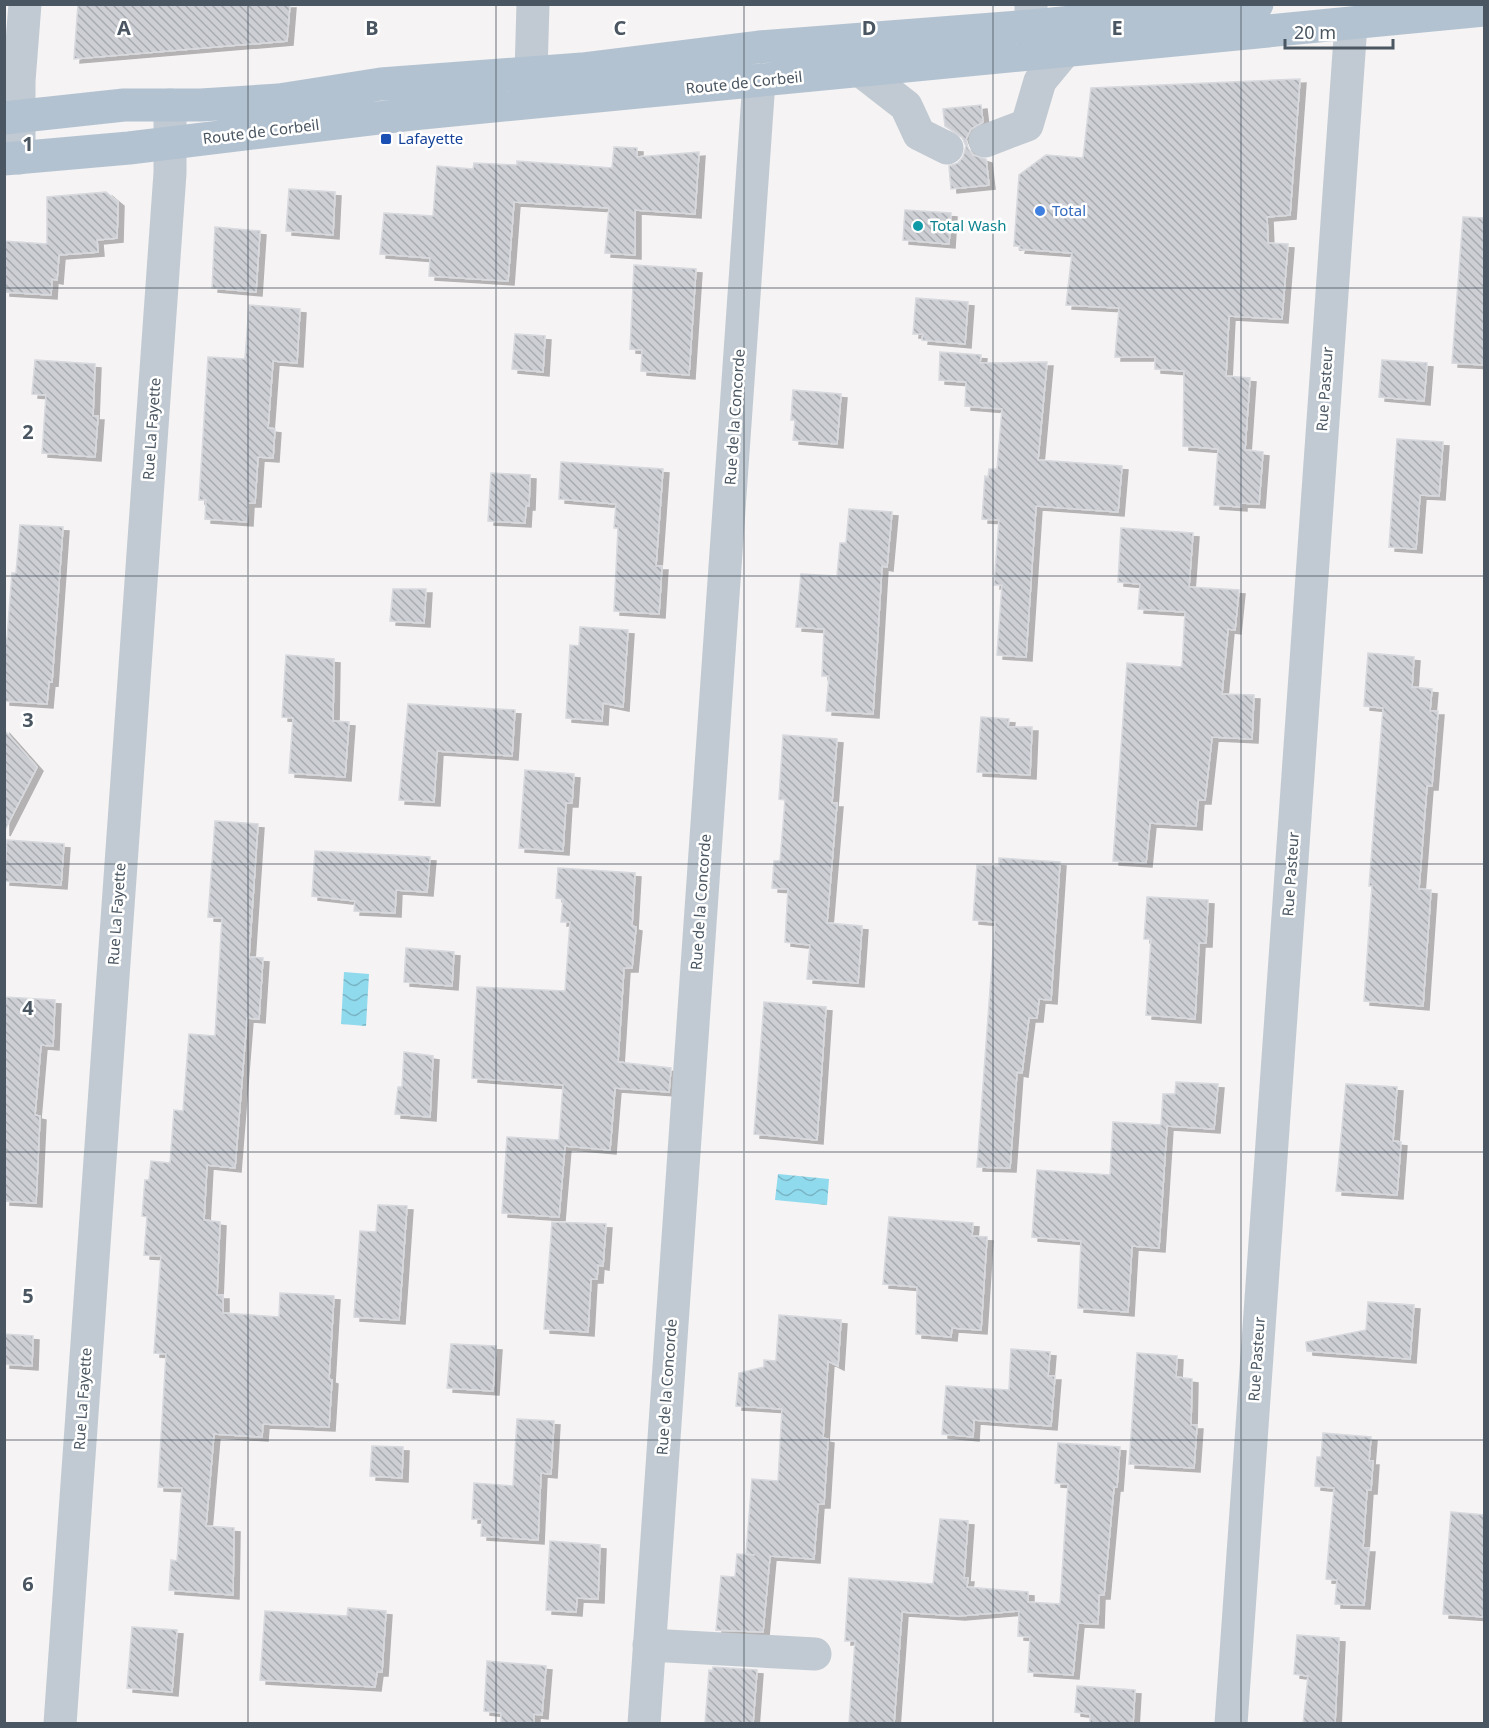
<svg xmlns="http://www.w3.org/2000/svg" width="1489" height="1728" font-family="'Noto Sans',sans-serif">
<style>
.water{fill:url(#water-waves)}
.building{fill:url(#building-back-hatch);stroke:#d7d9de;stroke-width:1.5;filter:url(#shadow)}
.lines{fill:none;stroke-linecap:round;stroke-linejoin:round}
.minor{stroke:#c1cad2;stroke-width:33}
.major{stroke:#b3c2d1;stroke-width:33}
.grid{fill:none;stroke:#4a5661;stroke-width:1.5;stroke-opacity:0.55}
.transit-dot{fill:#1a4fb4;stroke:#fff;stroke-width:2}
.shop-dot{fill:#3f7fe0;stroke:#fff;stroke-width:2}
.culture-dot{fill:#0f9aa8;stroke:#fff;stroke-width:2}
.labels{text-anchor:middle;stroke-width:5;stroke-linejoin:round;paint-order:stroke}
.street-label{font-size:15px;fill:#4a5661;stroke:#fff}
.transit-label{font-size:15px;fill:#164399;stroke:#fff;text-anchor:start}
.shop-label{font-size:15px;fill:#366cbe;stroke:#fff;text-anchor:start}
.culture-label{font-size:15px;fill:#0d838f;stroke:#fff;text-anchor:start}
.grid-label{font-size:20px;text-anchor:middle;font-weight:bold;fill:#4a5661;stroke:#fff;stroke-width:5;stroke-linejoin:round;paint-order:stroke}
</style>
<defs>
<pattern id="water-waves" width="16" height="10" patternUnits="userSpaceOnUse" patternTransform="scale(1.5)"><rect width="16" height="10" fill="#90daee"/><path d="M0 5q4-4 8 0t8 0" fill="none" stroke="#78b4c4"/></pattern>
<pattern id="building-back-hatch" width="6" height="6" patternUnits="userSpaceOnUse" patternTransform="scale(1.5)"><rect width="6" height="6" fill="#cdcfd5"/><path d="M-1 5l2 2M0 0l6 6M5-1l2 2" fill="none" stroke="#a8abb0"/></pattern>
<filter id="shadow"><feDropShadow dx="6" dy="4" stdDeviation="0" flood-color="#0004"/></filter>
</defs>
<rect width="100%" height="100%" fill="#f5f3f3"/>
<path class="water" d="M344,972l25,2 -3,52 -25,-2z
M778,1174l51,5 -2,26 -52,-5z"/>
<path class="building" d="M78,4h212l-3,37 -213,18z
M1300,79l-10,136 -23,2 1,26 20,1 -6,75 -53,-3 -3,60 24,2 -5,72 18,2 -4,52 -18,-1v4l-27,-2 4,-56 -35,-3 1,-75 -29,-2v-12h-40l4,-49 -53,-3 6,-52 -53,-4 1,-3h-6l5,-71 27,-20 37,3 8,-70z
M981,105l2,17 -12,7 -5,10 2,9 5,7 13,4 3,26 -38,4 -2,-23 9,-3 5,-6 3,-11 -4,-9 -17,-11 -2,-17z
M614,147l23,1v9l62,-5 -4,62 -60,-4v45l-30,-2 4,-45 -95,-6 -6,79 -79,-5 1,-18 -50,-4 4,-41 49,3 4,-50 36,3 1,-6 43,2v-4l95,7z
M289,189l46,3 -2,43 -47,-4z
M106,192l12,10 -1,36 -20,2 1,12 -39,3 -2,25 -5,-1 -1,16 -47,-3v-51l43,3v-47z
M905,210l46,3 -2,31 -46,-4z
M1463,217l22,1v147l-33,-2z
M215,227l45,4 -4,61 -44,-4z
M634,265l62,4 -7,106 -48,-4 1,-21 -12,-1z
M916,298l52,4 -3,42 -43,-4 1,-6h-10z
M249,305l51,4 -3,54 -24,-2 -5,67 7,1 -2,29 -15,-1 -3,46h-7l-1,19 -42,-3 1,-19h-7l9,-143 37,2z
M515,334l30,2 -2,36 -31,-3z
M940,352l41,3 -1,8 67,-1 -9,98 84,6 -4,46 -82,-6 -10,151 -29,-2 5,-70h-8l5,-65 -17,-1 3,-43 3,1 1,-8h8l5,-60 -37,-3 1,-24 -27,-2z
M35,360l60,4 -2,52h5l-3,41 -53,-4 4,-58 -14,-1z
M1382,360l45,3 -3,38 -45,-4z
M793,390l48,4 -4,50 -44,-4 2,-20h-4z
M1397,439l46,3 -4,54 -19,-1 -4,54 -27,-2z
M561,462l102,7 -7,97h6l-3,48 -45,-3 4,-83h-4l2,-24 -57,-5z
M491,473l39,2 -1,31h-3l-1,17 -37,-2z
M849,509l43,3 -5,55 -5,-1 -9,148 -47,-3 3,-35h-7l2,-47 -28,-2 5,-53 36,2 3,-33h6z
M20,525l43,2 -11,155 -3,-1 -2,23 -43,-3v-64l3,1 5,-65h4z
M1121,528l72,5 -4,54 50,3 -4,40 -7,-1 -6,65 32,1 -2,44 -40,-2 -7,63h-7l-2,26 -46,-3 -4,40 -33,-2 14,-198 55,4 3,-55 -47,-3 2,-25 -22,-2z
M393,589h33l-2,34 -34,-2z
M580,627l48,3 -5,77 -20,-4 -1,18 -36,-3 4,-73 9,1z
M1368,653l46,4 -2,30 20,2 -2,22h8l-6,75h-5l-8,103 12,1 -8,116 -59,-5 8,-115h-3l14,-178 -19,-2z
M286,655l48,4 -1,62 16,1 -4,55 -56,-4 4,-55 -11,-1z
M408,704l107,6 -3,46 -75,-5 -3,51 -35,-2z
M981,717l28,2 -1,8h24l-2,48 -53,-3z
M4,730l33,37 -33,65z
M783,735l54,4 -5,64h5l-10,120 35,3 -4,57 -51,-4 3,-34 -25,-3 3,-53 -16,-1 2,-27h6l5,-61 -6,-1z
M525,770l49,4 -2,29h-6l-3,48 -44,-3z
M215,821l43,3 -9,133 14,1 -4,61 -12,-1 -12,150 -28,-3 -3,55 16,2 -3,73h6v18l56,4 1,-24 54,3 -5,83 3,1 -3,47 -66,-3 -1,13 -48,-3 -8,92 28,2 -1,67 -64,-5 2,-30 6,1 5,-73 -24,-1 8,-133 -12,-1 7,-97 -17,-1 3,-38 -5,-1 3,-36h4l2,-19 19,2 4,-53 9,1 6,-77 26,2 7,-118 -14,-1z
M7,840l57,4 -3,41 -57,-4z
M315,851l115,6 -3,35 -31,-2 -1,23 -41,-2 1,-10 -43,-5z
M999,858l61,4 -9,138 -12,-1 -2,19h-8l-7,55 -5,-1 -7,96 -33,-1 18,-245 -22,-2 4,-55 22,1z
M558,868l77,5 -3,53 4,1 -4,41h-8l-6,94 53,6 -2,24 -54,-4 -5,62 -45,-4 -6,71 -57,-4 5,-76 52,3 4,-55 -91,-7 5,-91 88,4 5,-69h-9l2,-23 -7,-1z
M1147,897l61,3 -2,43h-7l-4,76 -49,-4 5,-76h-7z
M406,948l48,4 -2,34 -48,-4z
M4,997l51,3 -2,46 -12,-1 -6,70 5,1 -4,87 -32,-2z
M764,1002l62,5 -9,133 -63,-6z
M404,1052l29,4 -3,61 -35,-3 3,-27h4z
M1176,1082l42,2 -4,45 -47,-3 -8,122 -27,-2 -4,66 -50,-4 3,-67 -49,-4 5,-67 73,5 3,-53 48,3 2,-31h12z
M1346,1084l51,3 -4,54 8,1 -4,53 -61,-4z
M378,1205l29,1 -8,114 -45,-3 6,-86 16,1z
M889,1217l84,6 -1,13 15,1 -6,93 -29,-2 -1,9 -35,-3 1,-47 -34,-3z
M552,1222l54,2 -3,42 -5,-1 -1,14h-6l-3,53 -44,-3z
M1368,1302l46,3 -4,54 -103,-8 -1,-9 60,-12z
M779,1315l62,5 -3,46 -10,-5 -5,77 5,1 -4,65h-6l-4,55 -44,-3 -7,76 -47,-2 5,-54 14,1 2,-23 18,1 -9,-1 6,-75 26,2 4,-72 -46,-3 3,-33 25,-6v-7l12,1z
M4,1334l29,2 -1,30 -28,-2z
M451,1344l45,2 -3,45 -46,-3z
M1011,1349l39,3 -2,24h7l-4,50 -77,-6 -1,17 -31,-3 4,-48 63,4z
M1137,1353l40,3 -1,21 16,2 -1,46h6l-3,43 -65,-4z
M517,1419l37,2 -3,53 -10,-1 -3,67 -57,-4 1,-17h-10l2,-36 39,3z
M1323,1433l48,4 -2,24h4l-2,29h-4l-4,58h6l-5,57 -29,-1 2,-24 -11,-1 8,-91 -19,-2 2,-29h4z
M1058,1443l62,4 -3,40h-3l-10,108h-5l-1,29 -20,-1 -5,52 -45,-3 2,-35 -12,-1 1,-25 -60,5 -57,-4 -8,112h-45l6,-83h-10l4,-63 84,6 7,-65 28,2 -4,57h4l-1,9 61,5v10l32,2 8,-120 -13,-1z
M372,1446l31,1 -1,31 -32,-2z
M1451,1512l34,3v102l-42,-3z
M550,1541l50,4 -2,54 -21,-1 -1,14 -30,-2z
M348,1608l38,3 -4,61h-5l-2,15 -115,-7 5,-69 82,5z
M132,1627l45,3 -5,62 -45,-4z
M1297,1635l42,3 -4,86h-32l5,-48 -14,-2z
M487,1661l59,5 -4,49 -8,-1v10h-33v-11l-17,-2z
M713,1667l44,3 -4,54h-48l4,-54 3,1z
M1077,1686l58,4 -2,34h-43v-10l-15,-2z"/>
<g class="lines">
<path class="minor" d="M1031,4v22
M861,71l45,35 13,28 28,14
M531,73l2,-69
M985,141l42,-16 13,-44 24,-29
M19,158v-77l6,-77
M649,1645l166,9
M60,1724l110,-1551v-68
M644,1724l115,-1643
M1231,1724l120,-1700"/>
<path class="major" d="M4,118l120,-13h77l78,-5 102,-16 201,-15 177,-22 272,-21 226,-22
M4,159l125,-11 283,-34 1072,-104"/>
</g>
<path class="grid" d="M248,4v1720M496,4v1720M744,4v1720M993,4v1720M1241,4v1720M4,288h1480M4,576h1480M4,864h1480M4,1152h1480M4,1440h1480"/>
<rect class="transit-dot" x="380" y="133" width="12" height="12" rx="3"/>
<circle class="shop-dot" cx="1040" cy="211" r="6"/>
<circle class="culture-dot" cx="918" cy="226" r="6"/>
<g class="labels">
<g class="street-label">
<text transform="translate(744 83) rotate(-6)" y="5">Route de Corbeil</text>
<text transform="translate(261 132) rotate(-7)" y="5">Route de Corbeil</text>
<text transform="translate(1325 389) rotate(-86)" y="5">Rue Pasteur</text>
<text transform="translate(735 417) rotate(-86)" y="5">Rue de la Concorde</text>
<text transform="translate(152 429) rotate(-86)" y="5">Rue La Fayette</text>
<text transform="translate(1291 874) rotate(-86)" y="5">Rue Pasteur</text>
<text transform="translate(701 902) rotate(-86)" y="5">Rue de la Concorde</text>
<text transform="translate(117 914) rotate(-86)" y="5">Rue La Fayette</text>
<text transform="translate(1257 1359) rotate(-86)" y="5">Rue Pasteur</text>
<text transform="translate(667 1387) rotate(-86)" y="5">Rue de la Concorde</text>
<text transform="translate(83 1399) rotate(-86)" y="5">Rue La Fayette</text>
</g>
<g class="transit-label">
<text x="398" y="144">Lafayette</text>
</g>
<g class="shop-label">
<text x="1052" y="216">Total</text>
</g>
<g class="culture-label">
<text x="930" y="231">Total Wash</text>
</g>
</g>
<g class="grid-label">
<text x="124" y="35">A</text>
<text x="372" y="35">B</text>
<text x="620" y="35">C</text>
<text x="869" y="35">D</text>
<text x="1117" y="35">E</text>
<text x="28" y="151">1</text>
<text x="28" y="439">2</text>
<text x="28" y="727">3</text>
<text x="28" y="1015">4</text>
<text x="28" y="1303">5</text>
<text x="28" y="1591">6</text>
</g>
<rect width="1489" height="1728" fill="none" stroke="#4a5661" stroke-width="12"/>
<path d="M1285 39v9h108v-9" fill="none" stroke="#4a5661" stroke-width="3"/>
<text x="1294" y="39" font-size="18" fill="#4a5661" stroke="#ffffff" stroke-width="4.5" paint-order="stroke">20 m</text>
</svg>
